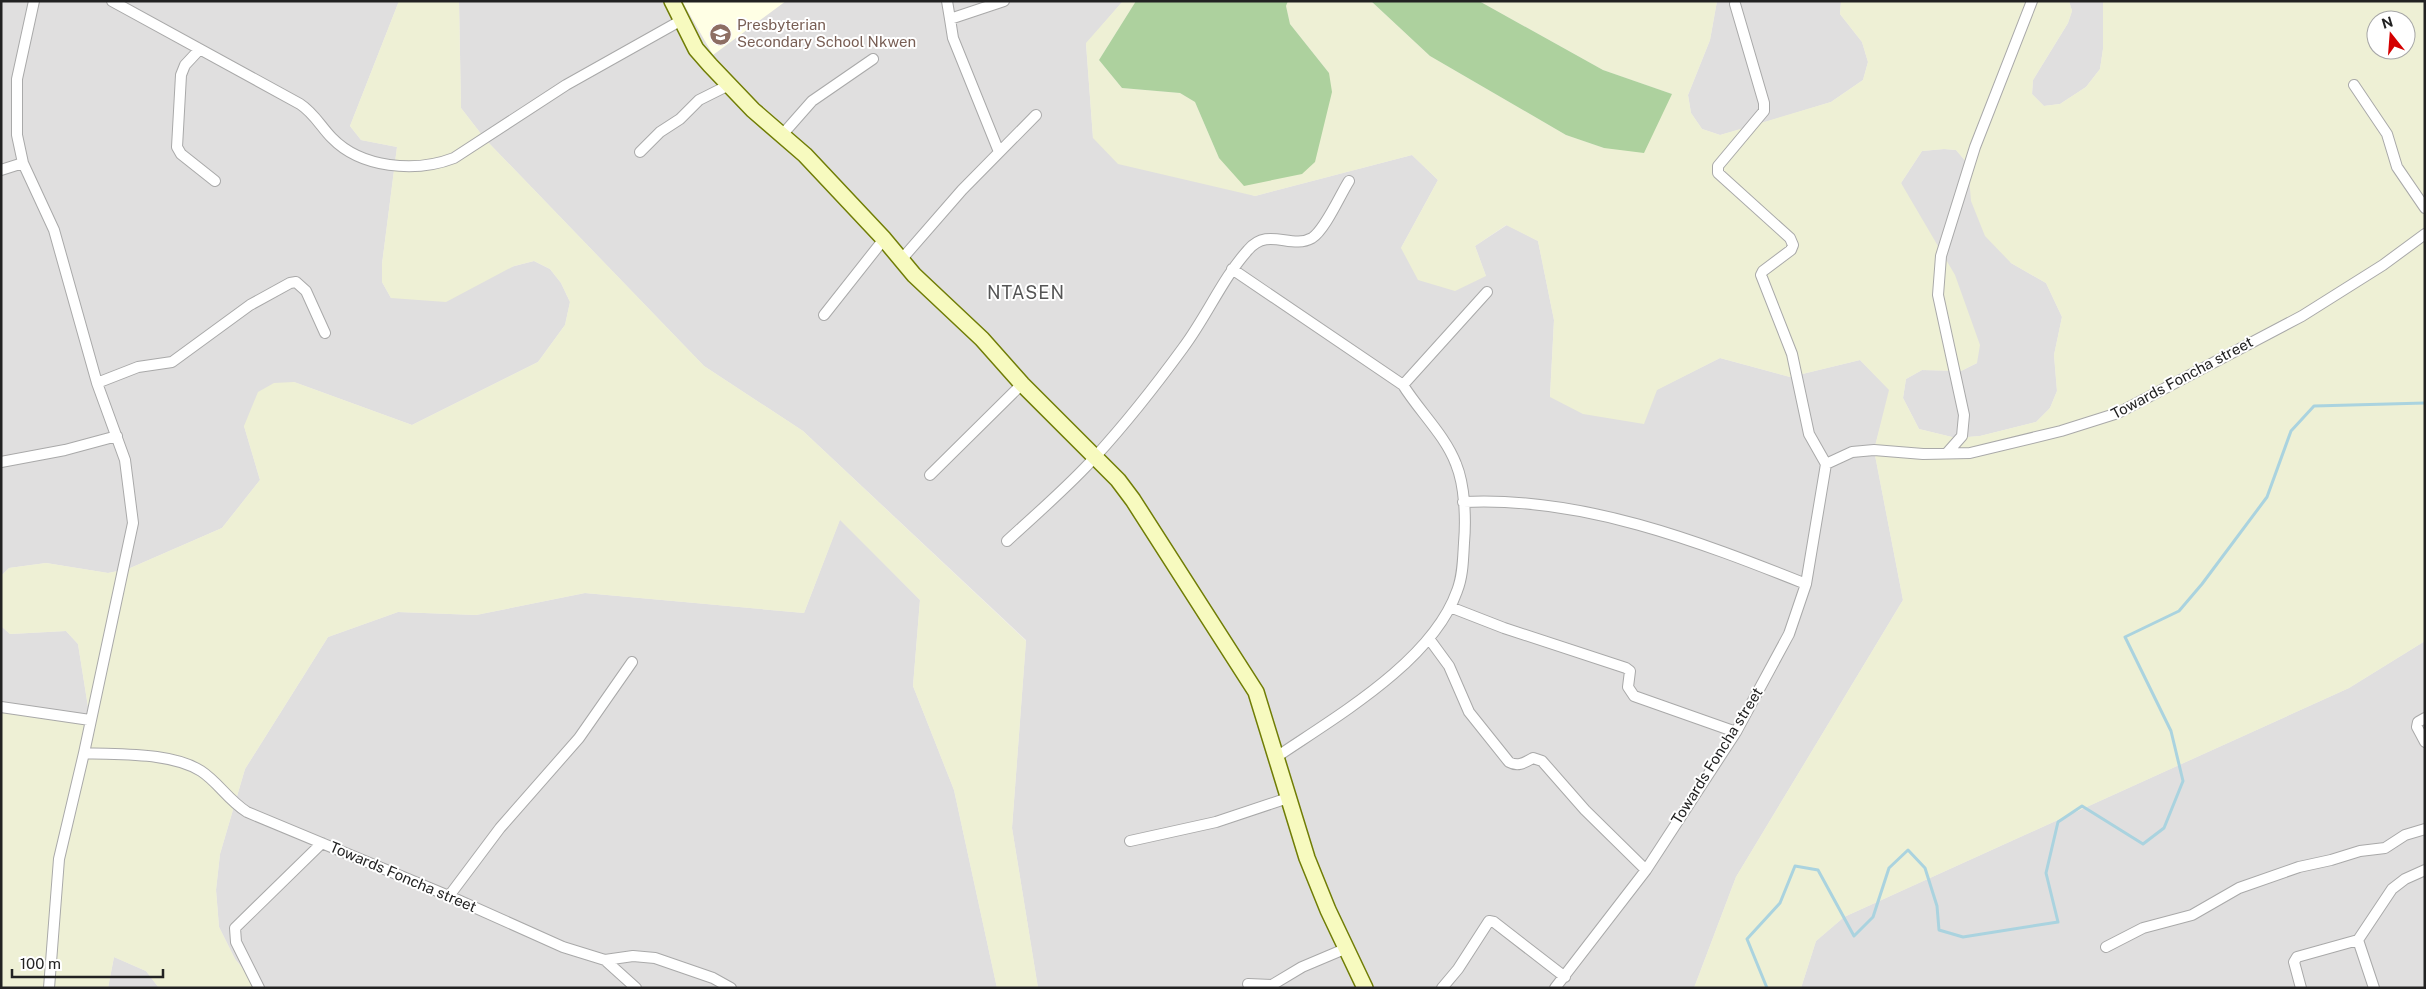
<svg xmlns="http://www.w3.org/2000/svg" width="2426" height="989" font-family="'Public Sans',sans-serif">
<style>
.residential{fill:#e0dfdf}
.education{fill:#ffffe5}
.farmland{fill:#eef0d5;fill-rule:evenodd}
.forest{fill:#add19e}
.lines{fill:none;stroke-linecap:round;stroke-linejoin:round}
.stream{stroke:#aad3df;stroke-width:3}
.street-casing{stroke:#a9a9a9;stroke-width:12}
.secondary-casing{stroke:#707d05;stroke-width:18}
.street{stroke:#fff;stroke-width:10}
.secondary{stroke:#f7fabf;stroke-width:15}
.labels{text-anchor:middle;stroke-width:4;stroke-linejoin:round;paint-order:stroke}
.education-label{font-size:15px;fill:#785e54;stroke:#fff;text-anchor:start}
.street-label{font-size:15px;fill:#222;stroke:#fff}
.quarter-label{font-size:18px;letter-spacing:1px;fill:#555;stroke:#fff}
</style>
<rect width="100%" height="100%" fill="#f2efe9"/>
<path class="residential" d="M1,1h398l-49,125 11,14 36,7 -15,117v18l9,16 143,-37 16,8 11,14 9,19 -5,23 -27,37 -126,63 -118,-43 -50,44 16,54 -38,48 -94,41 -20,4 -62,-10 -37,5 -8,8z
M459,1h664l-37,43 7,94 162,58 157,-41 26,25 -37,68 85,28 -11,-30 32,-21 31,16 16,79 -4,76 106,-6 64,-32 70,19 70,-17 30,30 -16,60 29,150 -167,277 -42,111h-656l-26,-160 14,-188 -223,-209 -99,-65 -219,-227 -24,-31z
M1717,1h124l-1,13 22,28 6,20 -5,18 -32,22 -82,25 -29,8 -18,-6 -11,-16 -3,-18 22,-55z
M2069,1h34v48l-3,20 -14,18 -26,17 -16,2 -12,-12 1,-14 35,-57 4,-12z
M1944,149l12,1 12,14 43,99 35,20 16,34 -8,38 3,36 -7,17 -14,14 -56,14 -24,2 -37,-9 -16,-31 3,-19 16,-9 39,1 16,-8 -76,-180 21,-32z
M840,519l80,81 -7,86 41,104 43,198h-738l-24,-29 -16,-32 -3,-37 4,-36 25,-85 83,-132 70,-25 78,3 109,-22 219,20z
M1,626l9,8 56,-3 12,13 12,76 -89,-13z
M2425,641v347h-624l15,-47 28,-24 505,-229z
M114,957l32,14 13,17h-51z"/>
<path class="education" d="M682,1h104l-73,54z"/>
<path class="farmland" d="M399,1h60l2,107 24,31 219,227 99,65 223,210 -14,187 26,160h-41l-43,-198 -41,-104 7,-86 -80,-80 -36,93 -219,-20 -109,22 -78,-3 -70,25 -83,132 -25,85 -4,36 3,37 16,32 24,29h-100l-13,-17 -32,-14 -6,31h-107v-281l89,12 -12,-75 -12,-13 -56,3 -9,-8v-50l8,-8 37,-5 62,10 20,-4 94,-41 38,-48 -16,-54 14,-34 16,-9 20,-1 118,43 126,-63 27,-37 5,-23 -9,-19 -11,-14 -16,-8 -20,5 -68,36 -55,-4 -9,-16v-18l15,-117 -36,-7 -11,-14z
M1123,1h13l-37,59 23,28 58,5 15,9 24,56 110,-85 -39,-49 -4,-18 2,-5h83l59,55 136,79 38,13 68,-54 -69,-24 -124,-69h238l-7,39 -22,55 3,18 11,16 18,6 111,-33 32,-22 5,-18 -6,-20 -22,-28 1,-13h228l3,10 -4,12 -35,57 -1,14 12,12 16,-2 26,-17 14,-18 3,-20v-48h322v640l-76,47 -505,229 -28,24 -15,47h-107l42,-111 167,-277 -29,-150 15,-60 -29,-30 -70,17 -70,-19 -63,32 -13,34 -61,-10 -33,-17 4,-77 -16,-79 -32,-16 -31,21 11,30 -31,15 -37,-11 -17,-32 37,-68 -26,-25 -157,41 -137,-32 -25,-26 -7,-95zM2376,20h30v30h-30zM1944,149l12,1 12,14 3,37 14,35 26,27 35,20 16,34 -8,38 3,36 -7,17 -14,14 -56,14 -24,2 -37,-9 -16,-31 3,-19 16,-9 39,1 16,-8 3,-18 -25,-70 -54,-92 21,-32z"/>
<path class="forest" d="M1136,1h152l-2,5 4,18 39,49 3,19 -17,70 -13,12 -58,12 -25,-28 -24,-56 -15,-9 -58,-5 -23,-28z
M1371,1h108l124,69 69,24 -28,59 -40,-5 -38,-13 -136,-79z"/>
<g class="lines">
<path class="stream" d="M1767,988l-20,-49 33,-36 15,-37 23,4 36,66 19,-19 16,-49 19,-18 17,18 12,38 2,24 24,7 95,-15 -12,-49 12,-51 24,-16 61,38 21,-16 19,-47 -12,-50 -46,-94 54,-26 23,-27 65,-87 24,-66 23,-25 111,-3"/>
<defs>
<path id="street" d="M34,1l-17,78v56l6,28 31,67 43,153 28,77 8,63 -49,230 -25,106 -10,129
M112,1l188,103c14,9 21,23 32,34 29,30 83,35 122,20l112,-73 114,-64
M947,1l3,18
M1735,4l29,99v8l-46,55v7l72,65 3,7 -2,5 -28,21 -2,4 31,79 17,80 17,30
M199,50l-14,15 -4,10 -4,72 4,7 34,27
M2354,85l33,49 10,33 28,41
M782,135l30,-34 61,-42
M640,152l20,-20 20,-13 19,-19 30,-15
M999,152l-46,-114 -3,-19 54,-18
M1,170l22,-7
M901,260l61,-70 74,-75
M1232,269l171,116
M824,315l60,-76
M97,383l41,-16 34,-5 78,-57 40,-22 6,-1 10,9 19,42
M1947,453l15,-17 2,-21 -26,-120 3,-39 34,-109 57,-146
M1,462l64,-12 52,-14
M930,475l92,-91
M1463,502c118,-6 235,39 343,82
M1007,541c29,-27 61,-54 88,-84 31,-34 61,-72 88,-109 24,-32 39,-69 65,-98 20,-24 43,0 64,-12 13,-8 28,-43 37,-57
M1450,607l54,21 122,40 4,3 -2,16 6,9 102,36
M1430,640l19,26 20,46 40,50c9,5 15,1 24,-4l9,3 43,49 61,60
M1,707l89,13
M2425,718l-7,4 -1,5 8,15
M84,753c36,2 87,-1 117,18 17,11 27,29 46,41l202,84 114,51 42,13 28,-4 22,2 58,20 18,10
M1275,758c60,-41 157,-96 182,-167 6,-15 6,-32 7,-48 2,-24 1,-57 -8,-79 -11,-29 -37,-53 -53,-79l84,-93
M1130,841l86,-19 72,-24
M449,896l51,-68 79,-90 53,-76
M2358,940l16,48
M2106,947l37,-19 49,-13 47,-27 60,-21 32,-7 29,-9 25,-3 20,-13 20,-6
M605,960l31,28
M1248,984l24,1 30,-18 45,-19
M259,988l-23,-46 -1,-14 87,-85
M1442,988l16,-19 31,-48 5,1 71,55
M1555,988l91,-118 90,-138 53,-98 17,-50 20,-120 26,-12 22,-2 49,4 47,-1 91,-22 57,-18 184,-97 81,-51 42,-31
M2301,988l-7,-26 3,-5 61,-17 34,-51 13,-10 20,-9"/>
<path id="secondary" d="M672,1l24,48 14,16 43,45 52,45 79,84 30,36 68,64 40,45 96,96 15,20 123,192 51,166 21,52 37,78"/>
</defs>
<use href="#street" class="street-casing"/>
<use href="#secondary" class="secondary-casing"/>
<use href="#street" class="street"/>
<use href="#secondary" class="secondary"/>
</g>
<defs>
<symbol id="school-disc" viewBox="-11 -11 22 22"><circle r="9.5" fill="#8d6e63" stroke="#fff"/><path d="M0-5L7-2L0 1L-7-2ZM-4 1L0 2.5L4 1V4Q0 6-4 4Z" fill="#fff"/></symbol>
</defs>
<g fill-rule="evenodd">
<use href="#school-disc" x="708" y="22" width="25" height="25"/>
</g>
<g class="labels">
<g class="education-label">
<text x="737" y="30">Presbyterian<tspan x="737" dy="17">Secondary School Nkwen</tspan></text>
</g>
<g class="street-label">
<text transform="translate(2182 378) rotate(-28)" y="5">Towards Foncha street</text>
<text transform="translate(1717 756) rotate(-58)" y="5">Towards Foncha street</text>
<text transform="translate(403 877) rotate(23)" y="5">Towards Foncha street</text>
</g>
<g class="quarter-label">
<text x="1026" y="299">NTASEN</text>
</g>
</g>
<rect width="2426" height="989" fill="none" stroke="#222222" stroke-width="5"/>
<g transform="translate(2391 35) rotate(343)"><circle r="24" fill="#ffffff" stroke="#a7a7a7"/>
<path d="M0-4L9 19L0 12L-9 19Z" fill="#d40000"/>
<text y="-8" font-size="14" font-weight="bold" text-anchor="middle" fill="#222222">N</text>
</g>
<path d="M12 969v8h151v-8" fill="none" stroke="#222222" stroke-width="2.5"/>
<text x="20" y="969" font-size="15" fill="#222222" stroke="#ffffff" stroke-width="4" paint-order="stroke">100 m</text>
</svg>
